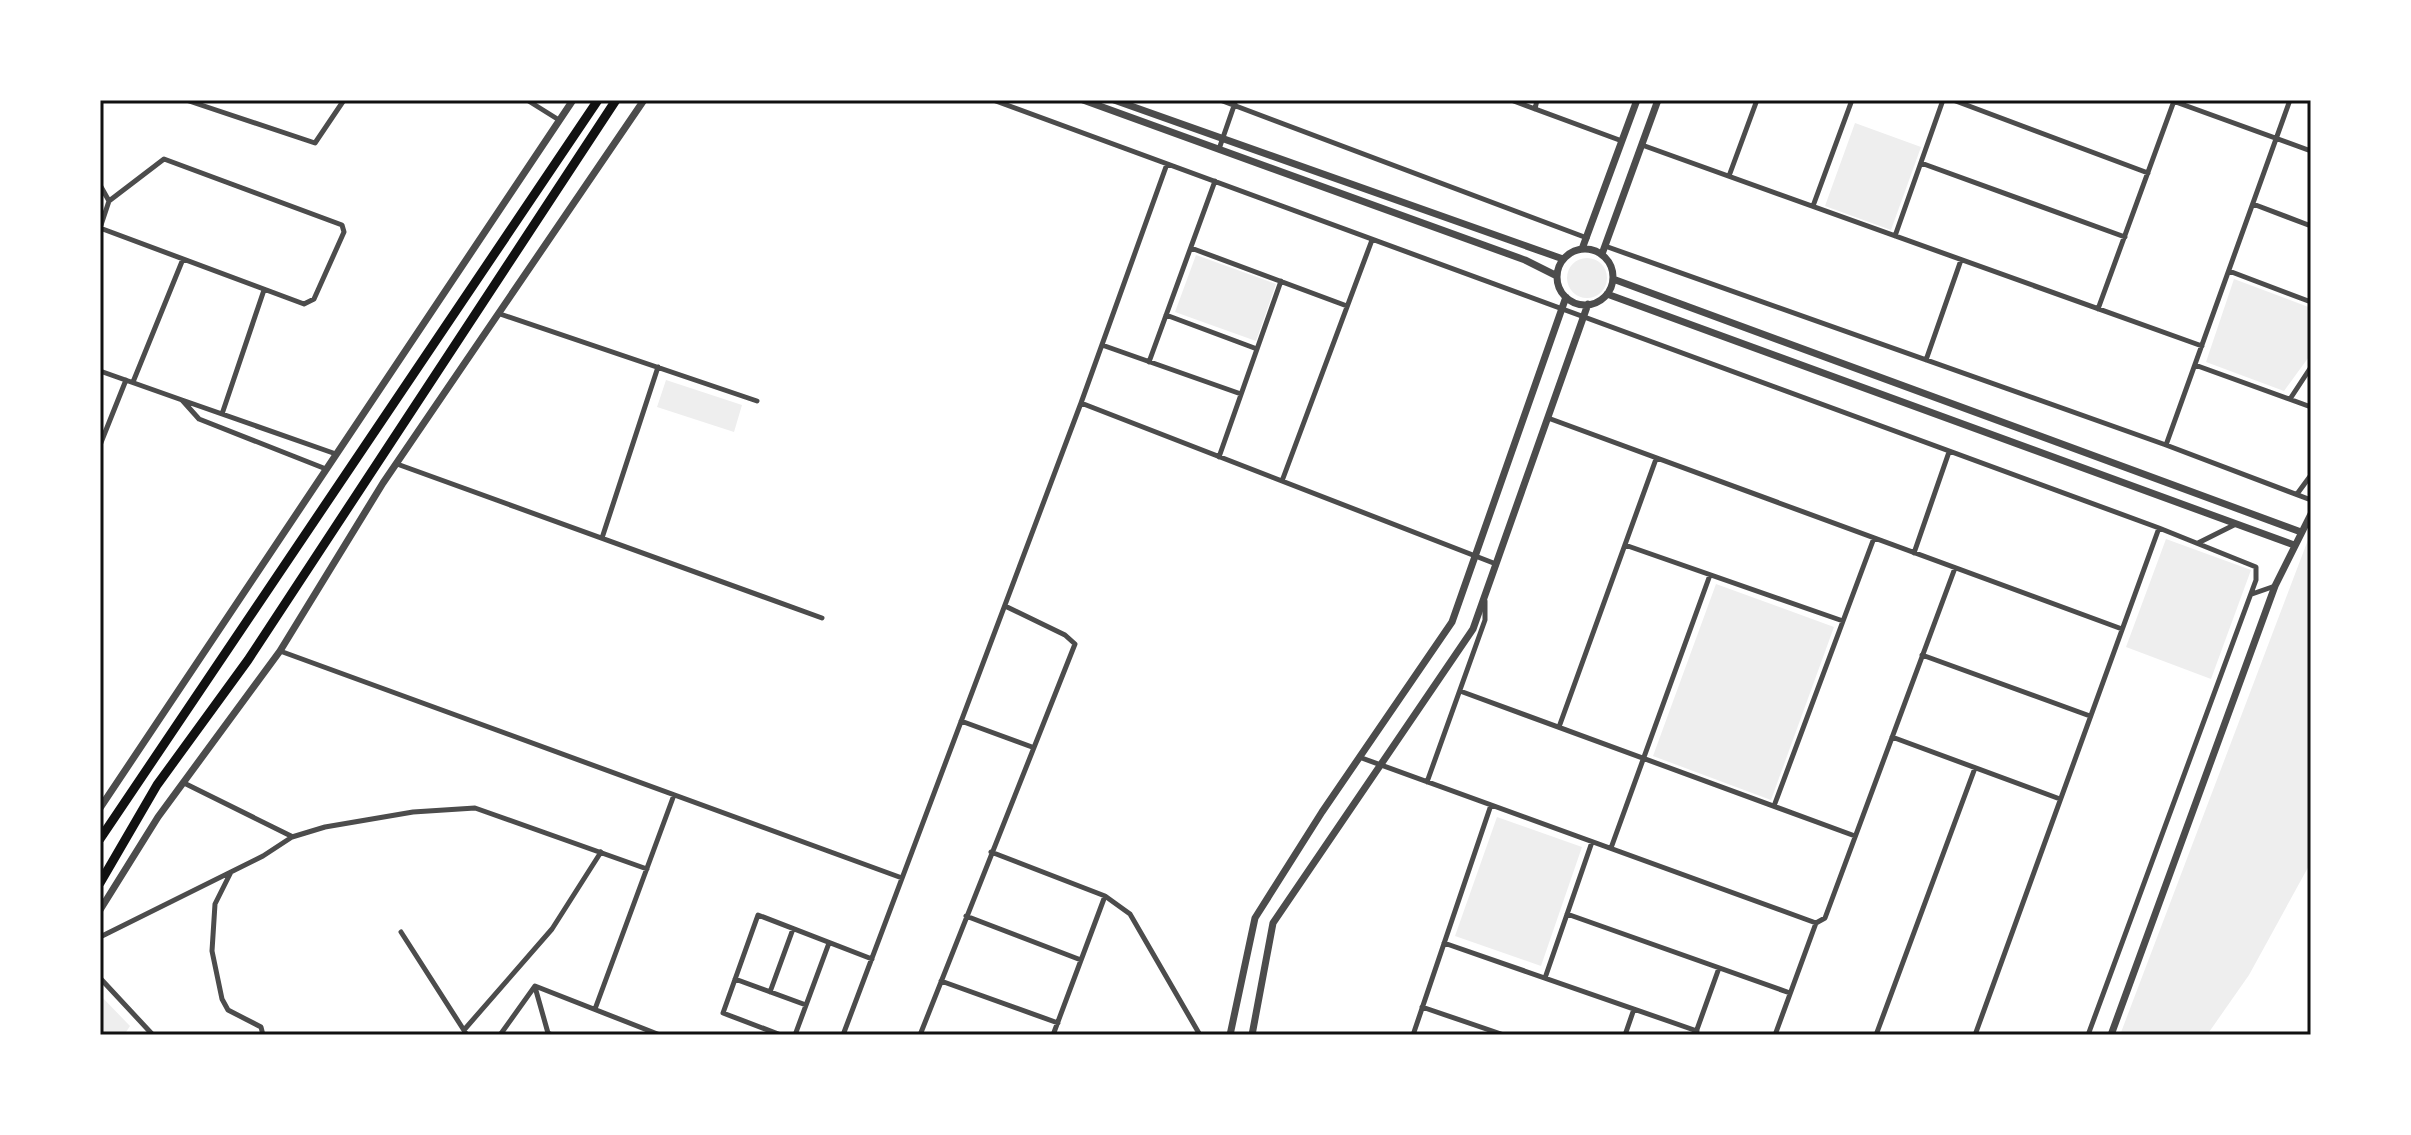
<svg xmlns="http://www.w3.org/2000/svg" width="2411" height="1135" font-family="Helvetica,sans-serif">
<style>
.green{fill:#eee}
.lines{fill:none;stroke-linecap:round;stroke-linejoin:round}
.minor{stroke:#4c4c4c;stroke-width:5}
.tertiary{stroke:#4c4c4c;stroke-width:7}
.trunk{stroke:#111;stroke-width:9}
.neatline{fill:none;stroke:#111;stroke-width:3}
</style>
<rect width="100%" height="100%" fill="#fff"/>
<path class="green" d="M1855,123l66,24 -30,83 -66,-24z
M1196,255l80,29 -20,57 -81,-29z
M1567 278a20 20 0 1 1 40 0a20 20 0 1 1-40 0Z
M2234,279l77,29v46l-27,37 -78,-29z
M666,380l76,25 -8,27 -77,-25z
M2311,532v330l-62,113 -42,60h-87z
M2166,539l85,31 -40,109 -85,-32z
M1716,584l118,43 -63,173 -118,-44z
M1497,817l85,30 -41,119 -86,-30z
M100,995l30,31 -6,9h-24z"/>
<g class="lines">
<path class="minor" d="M186,100l129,43 29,-43
M527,100l32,20
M993,100l1166,428 97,39v13l-168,455
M1220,100l367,138
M1511,100l111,41
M1953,100l195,73
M2173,101l138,50
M1535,109l2,-9
M1642,145l560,201
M1219,149l17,-49
M1921,163l204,74
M1729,176l28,-76
M100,185l9,16 -9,27
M2253,204l58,22
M1813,206l39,-106
M100,228l204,76 10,-5 30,-67 -2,-7 -178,-66 -55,42
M1895,236l48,-136
M1605,246l561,199 124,-345
M1191,248l156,58
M2229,271l82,31
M2098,309l76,-208
M500,314l257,87
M1166,315l91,34
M1102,345l139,49
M1926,360l35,-100
M1149,362l66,-181
M2195,365l116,42
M100,371l82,29 17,19 127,50
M133,382l50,-123
M2290,399l21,-32
M182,400l154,54
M1081,403l415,161
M222,414l42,-124
M1548,418l574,211
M100,445l26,-65
M2166,445l145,55
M1219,457l62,-176
M397,464l425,154
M1282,481l90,-241
M2297,494l14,-19
M602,538l56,-171
M2198,543l38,-19
M1625,545l218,76
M1914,553l35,-101
M2252,594l23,-8
M280,651l622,227
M1922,655l168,61
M1460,691l395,145
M961,721l71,26
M1559,727l97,-268
M1892,737l168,62
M1359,757l457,166
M1427,782l58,-162v-19
M184,783l107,53
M1774,806l100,-268
M1611,848l99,-273
M991,852l114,44 25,18 70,121
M231,872l-16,32 -3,47 10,48 6,11 33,17 2,8
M1567,914l223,79
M966,916l115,44
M401,932l66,103
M100,937l163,-81 29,-19 33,-10 88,-15 62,-4 172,61
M1444,943l253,88
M100,978l53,57
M1545,978l47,-136
M735,979l71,26
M941,981l117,42
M535,987l13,46 4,2
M770,992l23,-63
M1422,1007l82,28
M595,1009l79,-214
M464,1030l88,-101 49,-77
M500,1035l35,-49 125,49
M781,1035l-58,-22 35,-98 114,44
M795,1035l34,-92
M843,1035l238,-632 86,-239
M920,1035l155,-391 -10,-9 -60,-29
M1053,1035l52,-139
M1413,1035l78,-230
M1625,1035l9,-26
M1695,1035l24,-67
M1775,1035l41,-112 9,-5 130,-350
M1876,1035l99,-267
M1975,1035l184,-507"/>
<path class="tertiary" d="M1083,100l442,160 32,16
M1114,100l449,159
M1582,249l55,-149
M1557 277a28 28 0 1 1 56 0a28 28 0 1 1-56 0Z
M1602,254l56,-154
M1613,279l688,253
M1607,294l687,251
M100,808l473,-708
M100,910l58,-93 122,-166 103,-168 261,-383
M1230,1035l25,-117 67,-106 130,-190 114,-325
M1252,1035l21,-112 200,-294 115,-325
M2111,1035l164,-449 36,-72"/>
<path class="trunk" d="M100,839l498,-739
M100,883l57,-98 91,-125 368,-560"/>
</g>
<rect width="2411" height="1135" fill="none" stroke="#ffffff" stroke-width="204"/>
<rect x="102" y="102" width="2207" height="931" class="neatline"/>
</svg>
